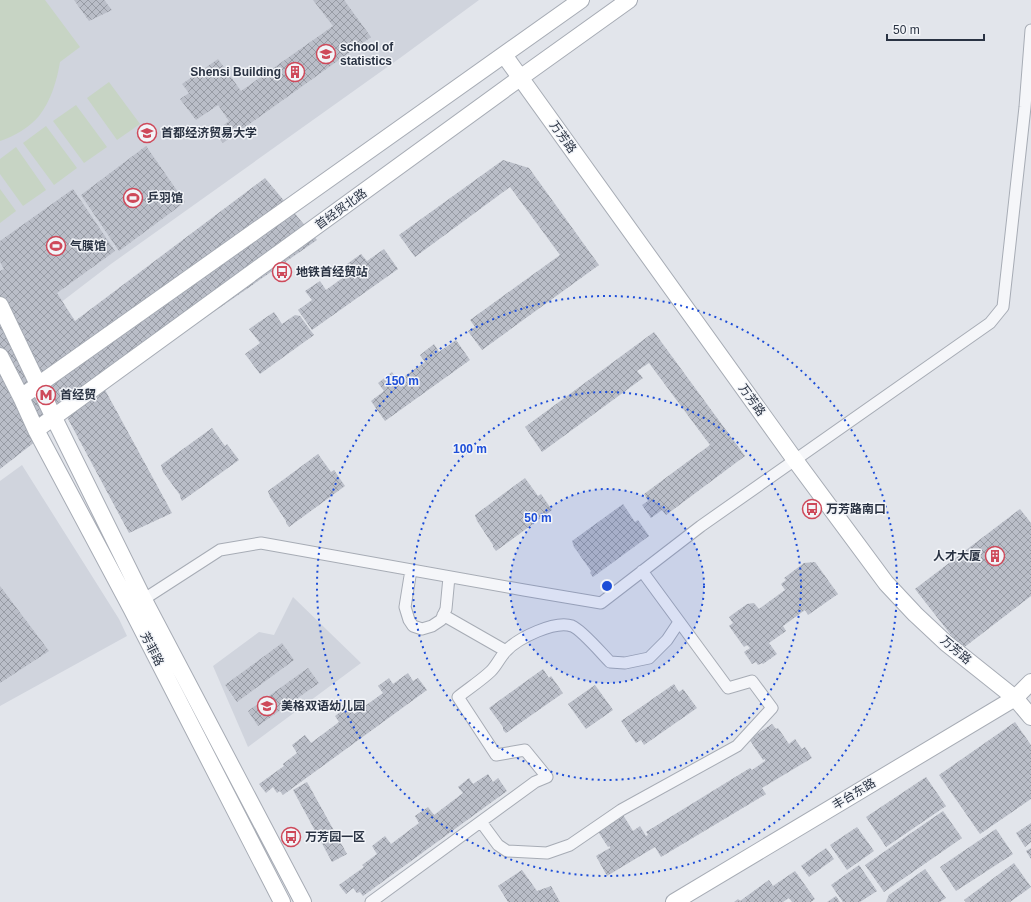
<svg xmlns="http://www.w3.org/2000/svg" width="1031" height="902" font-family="Arial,'Noto Sans SC',sans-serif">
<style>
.built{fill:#d0d4dd}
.grass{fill:#c7d4c4}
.building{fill:url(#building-cross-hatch)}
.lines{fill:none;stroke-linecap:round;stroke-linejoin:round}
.street-casing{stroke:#a7acb5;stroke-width:13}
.secondary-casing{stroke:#a7acb5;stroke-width:18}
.street{stroke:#f5f6f9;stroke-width:11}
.secondary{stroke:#fff;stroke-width:16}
.ring{fill:none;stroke:#1d4ed8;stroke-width:2;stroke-dasharray:2 4}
.labels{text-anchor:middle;stroke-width:3;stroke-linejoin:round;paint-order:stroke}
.poi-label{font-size:12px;font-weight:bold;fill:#2a3343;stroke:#f2f4f8;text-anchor:start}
.street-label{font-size:12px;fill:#2a3343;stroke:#f2f4f8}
.centre{fill:#1d4ed8;stroke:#f2f4f8;stroke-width:2}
.ring-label{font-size:12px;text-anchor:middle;font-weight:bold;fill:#1d4ed8;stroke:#f2f4f8;stroke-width:3;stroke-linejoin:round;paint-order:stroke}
</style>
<defs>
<pattern id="building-cross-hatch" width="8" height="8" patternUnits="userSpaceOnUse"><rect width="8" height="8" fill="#babec8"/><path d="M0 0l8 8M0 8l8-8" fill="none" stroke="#979ba4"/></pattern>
</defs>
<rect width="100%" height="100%" fill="#e2e5eb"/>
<path class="built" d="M0,0h479l-79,58 -289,206 -81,62 -30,-55z
M22,465l97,154 8,17 -127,70v-225z
M293,597l68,66 -113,84 -35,-81 46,-34 15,3z"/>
<path class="grass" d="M0,0h45l35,47 -20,15c-3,18 -9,39 -21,54 -9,11 -26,21 -39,25z
M109,82l31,42 -23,16 -30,-42z
M76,105l31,42 -23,16 -31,-42z
M46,126l31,42 -23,17 -31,-42z
M16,147l30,43 -23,16 -23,-32v-15z
M0,189l16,22 -16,12z"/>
<path class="building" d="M74,0h30l8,10 -23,11z
M313,0h31l27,37 -148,106 -9,-11 15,-11 -11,-16 -22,15 -16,-21 9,-6 -7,-9 36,-25 23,32 92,-65z
M146,146l39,56 -66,49 -38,-56z
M503,160l26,8 70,97 -117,85 -14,-19 7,-4 -5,-7 90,-65 -50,-68 -95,70 -16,-22z
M265,178l52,62 -213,148 68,125 -43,20 -62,-116 -67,52v-198l4,-2 -4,-7v-21l73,-52 42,62 -58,42 18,28z
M384,249l14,20 -86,61 -14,-20 14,-10 -7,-9 15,-10 6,9 26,-19 -5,-7 14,-10 6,7z
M274,312l8,12 13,-9 5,1 14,19 -54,39 -15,-20 15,-11 -11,-14z
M654,332l91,124 -79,59 -4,-5 -11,8 -9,-13 6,-4 -4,-7 66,-49 -61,-82 -12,8 6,7 -101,74 -17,-25z
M456,340l14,20 -85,61 -14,-20 13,-10 -6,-8 14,-11 6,9 27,-19 -5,-7 14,-11 5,8z
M212,428l13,18 2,-2 12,16 -57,41 -2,-4v-2l-17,-23 -2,-7z
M318,454l13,18 3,-2 11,16 -56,41 -3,-4v-2l-16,-24 -2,-6z
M525,478l13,18 3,-2 11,16 -56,41 -3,-4v-2l-16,-24 -2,-6z
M623,504l12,18 3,-2 11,16 -56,41 -3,-4 1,-2 -17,-24 -2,-6z
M1020,509l11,14v73l-69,53 -47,-60z
M815,562l23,32 -30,21 -3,-5 -22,16 3,5 -17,12 8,11 -14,10 -1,-1 -4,2 -2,-3 -4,2 -8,-12 6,-4 -3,-3 -3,2 -15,-21 4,-3 -4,-6 18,-13 7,-1 5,6 26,-19 -4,-6 5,-4 -2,-2 20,-15z
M0,586l49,65 -49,32z
M282,643l12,17 -57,42 -12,-17z
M308,668l11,15 -61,43 -10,-15z
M543,669l6,9 2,-2 12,17 -57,40 -3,-3v-3l-14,-19z
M408,673l5,8 5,-3 9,12 -144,105 -3,-4 -3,2 -4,-6 -7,6 -7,-9 25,-18 -1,-2 14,-11 -5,-8 13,-10 6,8 28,-21 -4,-6 13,-10 6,8 29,-21 -5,-7 11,-8 4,6z
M674,684l5,8 4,-3 14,19 -53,37 -3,-5 -5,3 -15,-22z
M595,685l18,25 -27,19 -18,-25z
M1015,722l16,23v54l-51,35 -41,-59z
M772,724l4,5 2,-1 11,16 6,-5 7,10 3,-2 7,11 -50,30 4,6 -105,63 -6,-10 -48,29 -11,-20 14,-8v-2l-2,1 -11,-17 26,-15 10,16 7,-5 6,10 2,-1 -2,-3 104,-64 2,2 13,-9v-2l-2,1 -14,-21z
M488,774l5,8 5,-4 9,13 -144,105 -3,-4 -3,1 -4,-5 -7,6 -7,-9 25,-18 -2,-2 15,-11 -5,-8 13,-10 6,8 28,-21 -4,-7 13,-9 6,8 29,-22 -5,-6 11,-9 4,6z
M926,777l20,29 -60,41 -20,-30z
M307,782l40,72 -15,8 -39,-72z
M943,811l19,27 -78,54 -19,-27z
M1031,823v19l-6,5 -9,-14z
M857,827l17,24 -27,19 -17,-25z
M996,829l17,25 -57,37 -16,-24z
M826,848l8,11 -25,18 -8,-11z
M1031,848v11l-5,-8z
M1014,863l17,24 -21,15h-44l-2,-2z
M859,865l18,26 -17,11h-17l-12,-17z
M925,869l21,29 -6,4h-54l3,-7z
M522,870l15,21 14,-5 9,16h-52l-10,-16z
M795,871l20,28 -4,3h-19l-3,-4 -6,4h-49l4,-3 2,2 29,-21 4,6z
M836,896l4,6h-13z"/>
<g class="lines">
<defs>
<path id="street" d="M411,570l-6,37 4,13 4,6 9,3 10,-3 9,-6 5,-11 3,-32
M138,603l82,-53 41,-7 263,47 77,13 100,-77 289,-203 13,-16 22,-200 6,-77
M443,615l63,36
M481,822l17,23 9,6 40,2 23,-8 51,-35 116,-64 35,-38 -20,-27 -24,7 -86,-117
M371,902l164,-120 12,-5 -22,-27 -29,5 -38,-58c10,-8 25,-18 33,-26 6,-6 9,-14 15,-20 12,-13 49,-31 66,-25 10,4 30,28 38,36l15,1 24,-5 18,-18 12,-18"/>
<path id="secondary" d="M504,55l291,405 91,123 29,31 31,29 69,55 16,19
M0,305l54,113 90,182 159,302
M0,356l21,41 15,33 95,178 151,294
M21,397l243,-172 317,-225
M36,430l484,-352 109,-78
M674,902l341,-204 16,-16"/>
</defs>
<use href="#street" class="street-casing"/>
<use href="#secondary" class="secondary-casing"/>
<use href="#street" class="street"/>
<use href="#secondary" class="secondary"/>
</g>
<circle cx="607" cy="586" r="97" fill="#1d4ed8" fill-opacity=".12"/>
<g class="ring">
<circle cx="607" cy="586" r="97"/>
<circle cx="607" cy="586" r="194"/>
<circle cx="607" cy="586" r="290"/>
</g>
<defs>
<symbol id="school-ring" viewBox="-11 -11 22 22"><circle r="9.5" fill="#f2f4f8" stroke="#ce495a" stroke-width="1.5"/><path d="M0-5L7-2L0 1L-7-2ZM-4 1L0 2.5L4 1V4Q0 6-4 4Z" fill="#ce495a"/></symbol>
<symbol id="building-ring" viewBox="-11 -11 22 22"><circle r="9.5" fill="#f2f4f8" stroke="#ce495a" stroke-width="1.5"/><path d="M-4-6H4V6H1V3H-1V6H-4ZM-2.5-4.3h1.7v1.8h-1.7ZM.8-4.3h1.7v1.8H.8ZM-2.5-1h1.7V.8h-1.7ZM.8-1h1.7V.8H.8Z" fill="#ce495a"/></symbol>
<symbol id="university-ring" viewBox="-11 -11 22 22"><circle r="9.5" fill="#f2f4f8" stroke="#ce495a" stroke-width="1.5"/><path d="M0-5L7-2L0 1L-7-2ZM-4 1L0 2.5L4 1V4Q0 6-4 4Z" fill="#ce495a"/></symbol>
<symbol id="stadium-ring" viewBox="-11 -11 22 22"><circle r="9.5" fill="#f2f4f8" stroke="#ce495a" stroke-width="1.5"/><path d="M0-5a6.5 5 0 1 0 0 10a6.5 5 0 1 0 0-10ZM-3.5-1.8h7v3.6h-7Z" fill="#ce495a"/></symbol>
<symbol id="bus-ring" viewBox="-11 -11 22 22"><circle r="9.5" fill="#f2f4f8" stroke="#ce495a" stroke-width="1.5"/><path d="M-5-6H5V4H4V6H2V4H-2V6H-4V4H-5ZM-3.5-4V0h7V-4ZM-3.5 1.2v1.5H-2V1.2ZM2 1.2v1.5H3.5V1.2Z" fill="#ce495a"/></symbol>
<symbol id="metro-ring" viewBox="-11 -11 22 22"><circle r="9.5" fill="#f2f4f8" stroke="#ce495a" stroke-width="1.5"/><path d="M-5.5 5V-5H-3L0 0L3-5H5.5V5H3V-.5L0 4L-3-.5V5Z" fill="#ce495a"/></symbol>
</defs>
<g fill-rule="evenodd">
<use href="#school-ring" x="315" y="43" width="22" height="22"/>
<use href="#building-ring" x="284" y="61" width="22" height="22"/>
<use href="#university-ring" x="136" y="122" width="22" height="22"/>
<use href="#stadium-ring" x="122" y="187" width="22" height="22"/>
<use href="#stadium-ring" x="45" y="235" width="22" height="22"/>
<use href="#bus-ring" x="271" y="261" width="22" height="22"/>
<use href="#metro-ring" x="35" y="384" width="22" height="22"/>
<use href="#bus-ring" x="801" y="498" width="22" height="22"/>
<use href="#building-ring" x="984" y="545" width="22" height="22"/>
<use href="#school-ring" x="256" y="695" width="22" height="22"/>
<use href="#bus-ring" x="280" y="826" width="22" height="22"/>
</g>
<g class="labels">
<g class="poi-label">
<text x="340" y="51">school of<tspan x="340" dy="14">statistics</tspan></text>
<text x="281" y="76" text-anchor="end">Shensi Building</text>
<text x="161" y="137">首都经济贸易大学</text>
<text x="147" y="202">乒羽馆</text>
<text x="70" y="250">气膜馆</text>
<text x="296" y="276">地铁首经贸站</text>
<text x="60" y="399">首经贸</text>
<text x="826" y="513">万芳路南口</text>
<text x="981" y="560" text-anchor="end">人才大厦</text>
<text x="281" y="710">美格双语幼儿园</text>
<text x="305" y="841">万芳园一区</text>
</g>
<g class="street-label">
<text transform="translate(563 137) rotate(54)" y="4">万芳路</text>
<text transform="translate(341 209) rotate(-36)" y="4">首经贸北路</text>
<text transform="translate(752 400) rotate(54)" y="4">万芳路</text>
<text transform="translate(152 649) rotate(63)" y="4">芳菲路</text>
<text transform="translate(956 650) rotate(40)" y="4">万芳路</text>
<text transform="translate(854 794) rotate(-31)" y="4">丰台东路</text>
</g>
</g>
<circle cx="607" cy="586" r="6" class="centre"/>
<g class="ring-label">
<text x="402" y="385">150 m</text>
<text x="470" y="453">100 m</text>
<text x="538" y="522">50 m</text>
</g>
<path d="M887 34v6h97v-6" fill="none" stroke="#2a3343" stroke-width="2"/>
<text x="893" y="34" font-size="12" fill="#2a3343" stroke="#f2f4f8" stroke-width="3" paint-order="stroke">50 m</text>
</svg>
